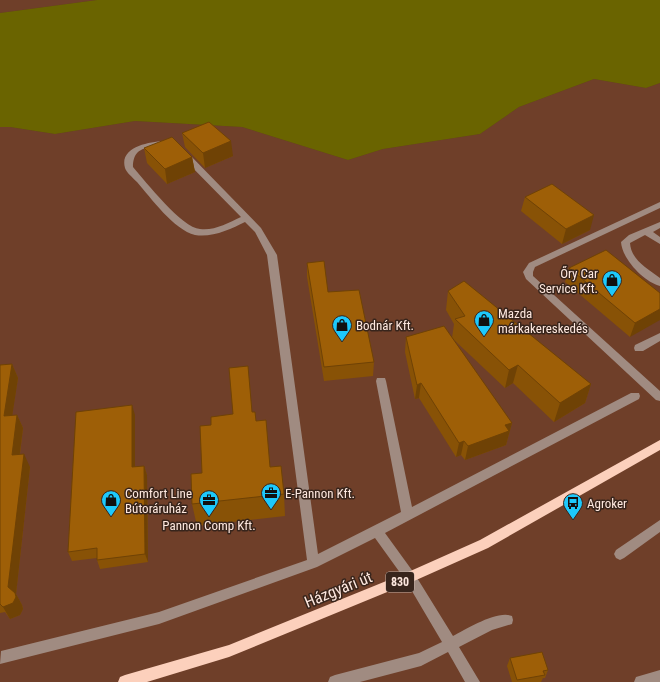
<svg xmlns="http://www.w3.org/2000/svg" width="660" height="682" font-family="'Roboto Condensed',sans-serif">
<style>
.built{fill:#6f3f29}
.green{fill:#6a6400}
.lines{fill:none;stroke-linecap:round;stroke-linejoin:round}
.minor{fill:#a08b81;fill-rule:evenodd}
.major{fill:#fcd0bc;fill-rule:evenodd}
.wall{fill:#885206}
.shaded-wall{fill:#6f4205}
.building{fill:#9e5f07;stroke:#6f4205}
.labels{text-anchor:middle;stroke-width:3;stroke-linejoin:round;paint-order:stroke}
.shield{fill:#38251c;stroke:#c3aea4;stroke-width:1}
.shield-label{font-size:12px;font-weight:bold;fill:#fee8df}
.poi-label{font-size:13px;fill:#fee8df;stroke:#38251c;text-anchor:start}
.near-street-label{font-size:16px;fill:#fee8df;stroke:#38251c}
</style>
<rect width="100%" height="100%" fill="#613824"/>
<path class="built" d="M0,0h97l-97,13z
M594,79l52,9 14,-5v599h-660v-555h10l45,7 80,-13 107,6 106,33 35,-11 97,-15 39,-27z"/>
<path class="green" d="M97,0h563v83l-14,5 -52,-9 -75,28 -39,27 -97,15 -35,11 -106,-33 -107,-6 -80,13 -45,-7h-10v-114z"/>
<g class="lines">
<path class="minor" d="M163,141l9,1 1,2c-10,8 -40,-6 -40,23 13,15 49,61 67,62 14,2 28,-6 41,-12l-59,-60v-4h6l73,75 16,27 41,299 83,-42 -25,-131 1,-3h8l1,3 26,126 219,-114h8l1,3 -1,3 -254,134 29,40 39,63c14,-7 44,-26 59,-20l1,4 -1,4 -20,6 -33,17 21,35h-15l-17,-30 -27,14 -61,16h-32l2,-5 5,-2 84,-22 23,-11 -36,-61 -31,-43 -58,29 -158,57 -159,40 1,-13 158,-39 148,-52 -40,-305 -12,-23 -10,-10c-14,7 -33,16 -50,13 -21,-5 -44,-37 -58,-53 -4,-4 -11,-10 -12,-14 -6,-21 24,-26 38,-27z
M660,202v6l-125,59 -2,5v4l127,115v10l-4,-1 -130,-121 -3,-7 6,-9z
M660,222v6l-7,4 7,5v7l-15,-9 -15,8c1,17 17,25 30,35v8c-16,-4 -38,-27 -39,-44l8,-7z
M660,333v8l-17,10h-8l-1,-3 1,-3z
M660,520v12l-36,26 -4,2 -4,-2 -2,-4 2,-4z
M660,670v12h-26l2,-5z"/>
<path class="major" d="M660,440v10l-172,98 -74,33 -185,76 -82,25h-29l2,-5 5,-2 104,-30 177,-72 74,-33z"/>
</g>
<path class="wall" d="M182,133l51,23 -28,12 -20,-21z
M144,148l48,9 3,15 -28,12 -20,-21z
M525,197l65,33 -28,14 -41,-33z
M307,263l21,29 46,70 -1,14 -49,5 -17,-104z
M569,268l91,25 -30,44 -65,-55z
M448,291l143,93 -6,19 -31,19 -41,-39 -8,5 -53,-50 2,-14 -8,-14z
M406,337l106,86 -6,22 -41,15 -4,-5 -5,2 -37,-59 -4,1 -10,-47z
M12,364l6,14 -6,37h5l6,13 -3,26 10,13 -14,127 6,11 1,4 -3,6 -10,4 -5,-7 -5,1v-248z
M253,412l17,55 14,27 1,22 -88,10 -5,-22 10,-31 9,-48z
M135,415v52l9,-1 3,9 1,87 -48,7 -3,-9v-2l-25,3 -4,-9z
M510,658l38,12 -3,8h-2l-2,4h-29l-5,-16z"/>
<path class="shaded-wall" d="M231,141l2,15 -28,12 -2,-15z
M192,157l3,15 -28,12 -2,-15z
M594,215l-4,15 -28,14 4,-15z
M660,309v11l-30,17 5,-14z
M12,364l6,14 -8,52 -6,-14z
M518,365l-5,18 -8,5 4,-18z
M421,383l-2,15 -4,1 2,-14z
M591,384l-6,19 -31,19 6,-19z
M132,405l3,10v62l-3,-10z
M17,415l6,13 -5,40 -6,-13z
M512,423l-6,22 -41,15 3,-14 37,-21z
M464,441l-3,14 -5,2 3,-14z
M24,454l6,13 -14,127 6,11 1,4 -3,6 -10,4 -7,-12z
M144,466l3,9 1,87 -3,-8z"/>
<path class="building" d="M209,122l22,19 -28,12 -21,-20z
M172,137l20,20 -27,12 -21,-21z
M552,184l42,31 -28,14 -41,-32z
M606,250l54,43v16l-25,14 -66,-55z
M324,261l4,31 31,-2 15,72 -50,5 -17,-104z
M464,281l127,103 -31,19 -42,-38 -9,5 -54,-51 10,-3 -17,-25z
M444,326l68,97 -7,2 4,6 -41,15 -4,-5 -5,2 -38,-60 -4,2 -11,-48z
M12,364l-8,52 13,-1 -5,40 12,-1 -16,133 7,6 1,4 -3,6 -10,4 -3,-3v-239z
M248,366l4,46h3l1,9 10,-1 4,47 11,-1 3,28 -92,10 -1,-30 11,-1 -2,-47 11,-1v-8l22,-3 -4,-46z
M132,405v62l12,-1 1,88 -48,6v-12l-29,4 8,-140z
M542,652l6,18 -5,1 2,4 -28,5 -7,-22z"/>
<defs>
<symbol id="shop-pin" viewBox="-11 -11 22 30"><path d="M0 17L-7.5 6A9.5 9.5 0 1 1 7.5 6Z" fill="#1dc9fc" stroke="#38251c"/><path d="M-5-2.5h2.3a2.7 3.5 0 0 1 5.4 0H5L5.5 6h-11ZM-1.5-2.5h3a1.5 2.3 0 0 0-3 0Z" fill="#111"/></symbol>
<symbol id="office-pin" viewBox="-11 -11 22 30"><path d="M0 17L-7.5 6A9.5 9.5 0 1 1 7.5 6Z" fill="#1dc9fc" stroke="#38251c"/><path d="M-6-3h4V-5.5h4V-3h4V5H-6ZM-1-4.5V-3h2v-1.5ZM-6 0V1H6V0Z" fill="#111"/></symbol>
<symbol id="bus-pin" viewBox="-11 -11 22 30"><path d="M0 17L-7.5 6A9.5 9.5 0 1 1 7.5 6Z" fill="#1dc9fc" stroke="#38251c"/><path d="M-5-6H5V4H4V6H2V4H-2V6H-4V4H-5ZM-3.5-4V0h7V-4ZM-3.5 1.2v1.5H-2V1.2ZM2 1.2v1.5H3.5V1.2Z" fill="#111"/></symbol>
</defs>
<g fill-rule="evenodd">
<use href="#shop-pin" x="601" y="269" width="22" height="30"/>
<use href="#shop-pin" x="473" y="309" width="22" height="30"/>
<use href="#shop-pin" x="331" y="314" width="22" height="30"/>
<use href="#office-pin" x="260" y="482" width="22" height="30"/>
<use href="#shop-pin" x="100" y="489" width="22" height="30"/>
<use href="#office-pin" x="198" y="489" width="22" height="30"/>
<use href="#bus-pin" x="562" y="492" width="22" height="30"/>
</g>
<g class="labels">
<rect class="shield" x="386" y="572" width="28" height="20" rx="3"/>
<g class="shield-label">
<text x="400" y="586">830</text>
</g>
<g class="poi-label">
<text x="598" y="278" text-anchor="end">Őry Car<tspan x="598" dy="15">Service Kft.</tspan></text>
<text x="498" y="318">Mazda<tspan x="498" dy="15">márkakereskedés</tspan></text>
<text x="356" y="330">Bodnár Kft.</text>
<text x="125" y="498">Comfort Line<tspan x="125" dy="15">Bútoráruház</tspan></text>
<text x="285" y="498">E-Pannon Kft.</text>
<text x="587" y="508">Agroker</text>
<text x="209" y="530" text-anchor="middle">Pannon Comp Kft.</text>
</g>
<g class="near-street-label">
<text transform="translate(338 589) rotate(-22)" y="6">Házgyári út</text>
</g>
</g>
</svg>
